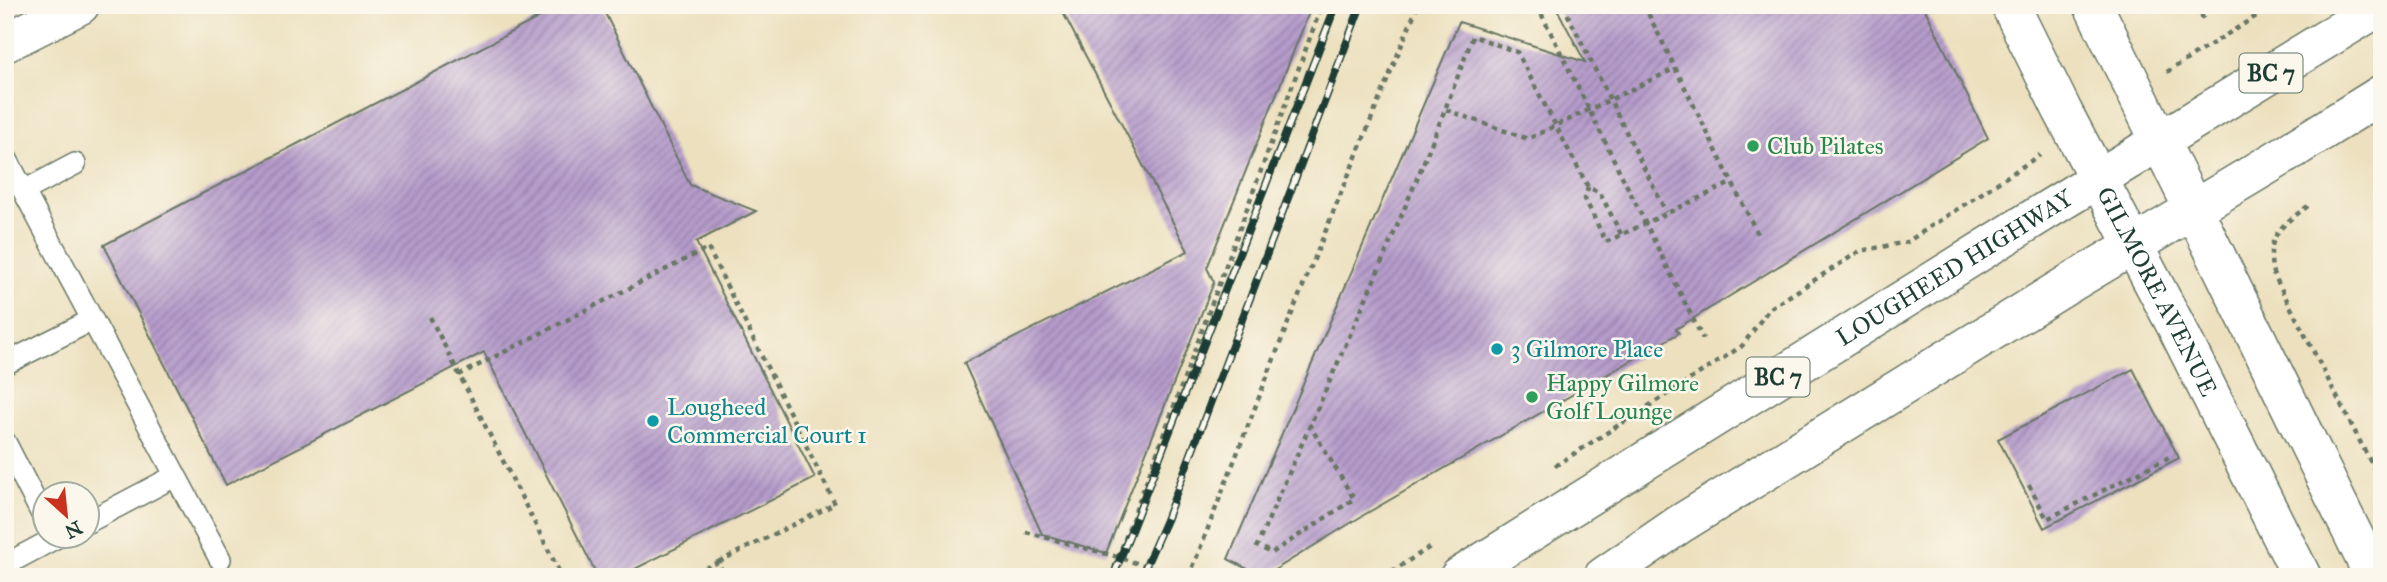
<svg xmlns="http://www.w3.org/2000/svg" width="2387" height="582" font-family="'IM FELL Great Primer',serif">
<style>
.building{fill:url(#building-hatch)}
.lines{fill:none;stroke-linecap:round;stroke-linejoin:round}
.lane-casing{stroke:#677664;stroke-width:24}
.secondary-casing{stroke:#677664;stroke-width:41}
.primary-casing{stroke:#677664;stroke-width:41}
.path{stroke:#677664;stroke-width:4.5;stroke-dasharray:5 5;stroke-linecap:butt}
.lane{stroke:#fff;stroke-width:21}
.secondary{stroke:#fff;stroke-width:38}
.primary{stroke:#fff;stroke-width:38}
.rail-casing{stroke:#1f3d34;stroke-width:8}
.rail{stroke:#fbf7ec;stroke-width:5;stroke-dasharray:16;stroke-linecap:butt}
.path-bridge{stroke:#677664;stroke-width:4.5;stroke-dasharray:5 5;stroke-linecap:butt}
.leisure-dot{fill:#2e9e5b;stroke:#fbf7ec;stroke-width:2.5}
.culture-dot{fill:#0f9aa8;stroke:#fbf7ec;stroke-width:2.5}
.labels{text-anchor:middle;stroke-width:5;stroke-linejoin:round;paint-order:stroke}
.shield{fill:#fbf7ec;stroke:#61756b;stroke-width:2}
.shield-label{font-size:23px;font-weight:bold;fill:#1f3d34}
.leisure-label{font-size:24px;fill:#27864d;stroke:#fbf7ec;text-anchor:start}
.street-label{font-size:24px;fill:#1f3d34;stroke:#fbf7ec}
.culture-label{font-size:24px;fill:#0d838f;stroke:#fbf7ec;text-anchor:start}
</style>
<defs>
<pattern id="building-hatch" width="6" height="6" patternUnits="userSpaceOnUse" patternTransform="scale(1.75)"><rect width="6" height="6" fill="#b59bcb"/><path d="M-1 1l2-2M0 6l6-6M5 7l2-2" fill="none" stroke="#9380a6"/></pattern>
</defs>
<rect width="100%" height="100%" fill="#fbf7ec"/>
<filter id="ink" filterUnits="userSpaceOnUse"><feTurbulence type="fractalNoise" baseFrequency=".0143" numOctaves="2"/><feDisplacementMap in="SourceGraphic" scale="14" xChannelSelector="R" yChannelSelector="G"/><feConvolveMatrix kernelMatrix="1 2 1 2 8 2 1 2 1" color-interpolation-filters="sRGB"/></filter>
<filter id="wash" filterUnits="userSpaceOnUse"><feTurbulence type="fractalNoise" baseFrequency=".00686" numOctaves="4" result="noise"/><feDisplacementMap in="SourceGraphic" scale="28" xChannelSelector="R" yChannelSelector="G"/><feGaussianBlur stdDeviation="1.57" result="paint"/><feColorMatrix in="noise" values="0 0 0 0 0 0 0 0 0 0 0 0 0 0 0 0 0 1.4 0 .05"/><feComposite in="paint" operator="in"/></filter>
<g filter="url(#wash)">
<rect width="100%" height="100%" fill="#ece0be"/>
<g id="blocks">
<path class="building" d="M563,5h38l89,180 66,26 -60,31 119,236 -196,99h-21l-114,-225 -258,133 -122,-240z
M1059,5h253l-105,263 7,14 -108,271 -64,-19 -78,-171 224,-112z
M1555,5h368l65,133 -312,191 3,4 -317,183 -99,61 -35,-18 231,-537 126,40z
M2133,369l46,89 -135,70 -46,-89z"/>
</g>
</g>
<g filter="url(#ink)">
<use href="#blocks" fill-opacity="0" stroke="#677664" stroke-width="2"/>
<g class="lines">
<defs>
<path id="lane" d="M5,156l215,403
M24,191l51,-27
M5,364l87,-44
M5,442l41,80
M88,522l87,-46
M5,565l54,-29"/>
<g id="secondary">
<path id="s1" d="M2010,5l52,105 114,216 126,251"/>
<path d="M2093,5l281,572"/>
<path d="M5,43l75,-38"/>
</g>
<g id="primary">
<path id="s2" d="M1459,577l588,-367 335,-205"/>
<path d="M1603,577l77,-53 392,-242 209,-125 101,-63"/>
</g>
</defs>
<use href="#lane" class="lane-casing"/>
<use href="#secondary" class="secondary-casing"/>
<use href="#primary" class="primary-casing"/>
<path class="path" d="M1537,5l166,334
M1563,5l103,207
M1644,5l114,230
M2197,5l7,16
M2167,72l107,-67
M1588,187l-3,12 21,43
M2308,206c-27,20 -43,30 -35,67l109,211
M430,317l132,260
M459,375l249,-127 127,256 -117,58
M1309,424l45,75 -82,54 -15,-7c73,-168 152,-337 216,-510l44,16 71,135 12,6 21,41
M1555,466l187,-120 27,-37 91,-58 47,-9 133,-87
M2029,485l18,34 124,-63
M1026,532l92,25 60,20
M687,577l31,-15 7,15
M1111,577l211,-572
M1189,577l99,-254 130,-318
M1383,577l47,-30"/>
<use href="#lane" class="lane"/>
<use href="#secondary" class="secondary"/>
<use href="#primary" class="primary"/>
<defs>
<path id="rail" d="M1113,577l223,-572
M1141,577l25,-57 195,-515"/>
</defs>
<use href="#rail" class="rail-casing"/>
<use href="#rail" class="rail"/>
<path class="path-bridge" d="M1446,110l82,29 146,-70
M1606,242l125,-59"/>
</g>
</g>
<g class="leisure-dot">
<circle cx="1753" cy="146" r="7"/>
<circle cx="1532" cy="397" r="7"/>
</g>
<g class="culture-dot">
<circle cx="1497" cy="349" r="7"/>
<circle cx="653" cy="421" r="7"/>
</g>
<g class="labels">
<g class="shield">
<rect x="2239.5" y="53.5" width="63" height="39" rx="5"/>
<rect x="1746.5" y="357.5" width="63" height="39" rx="5"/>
</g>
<g class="shield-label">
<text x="2271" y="81">BC 7</text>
<text x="1778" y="385">BC 7</text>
</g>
<g class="leisure-label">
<text x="1767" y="154">Club Pilates</text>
<text x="1546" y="391">Happy Gilmore<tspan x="1546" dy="28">Golf Lounge</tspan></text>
</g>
<g class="street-label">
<text dy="8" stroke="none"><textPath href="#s2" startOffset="584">LOUGHEED HIGHWAY</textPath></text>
<text dy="8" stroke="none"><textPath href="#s1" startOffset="322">GILMORE AVENUE</textPath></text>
</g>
<g class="culture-label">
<text x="1511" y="357">3 Gilmore Place</text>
<text x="667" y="415">Lougheed<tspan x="667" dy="28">Commercial Court 1</tspan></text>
</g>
</g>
<rect width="2387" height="582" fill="none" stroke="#fbf7ec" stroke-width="28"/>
<g transform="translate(66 515) rotate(153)"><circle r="33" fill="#fbf7ec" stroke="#a3ada2" stroke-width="2"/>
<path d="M0-5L12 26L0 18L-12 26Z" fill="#c8321e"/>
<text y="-10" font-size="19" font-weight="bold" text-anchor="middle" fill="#1f3d34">N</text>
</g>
</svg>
